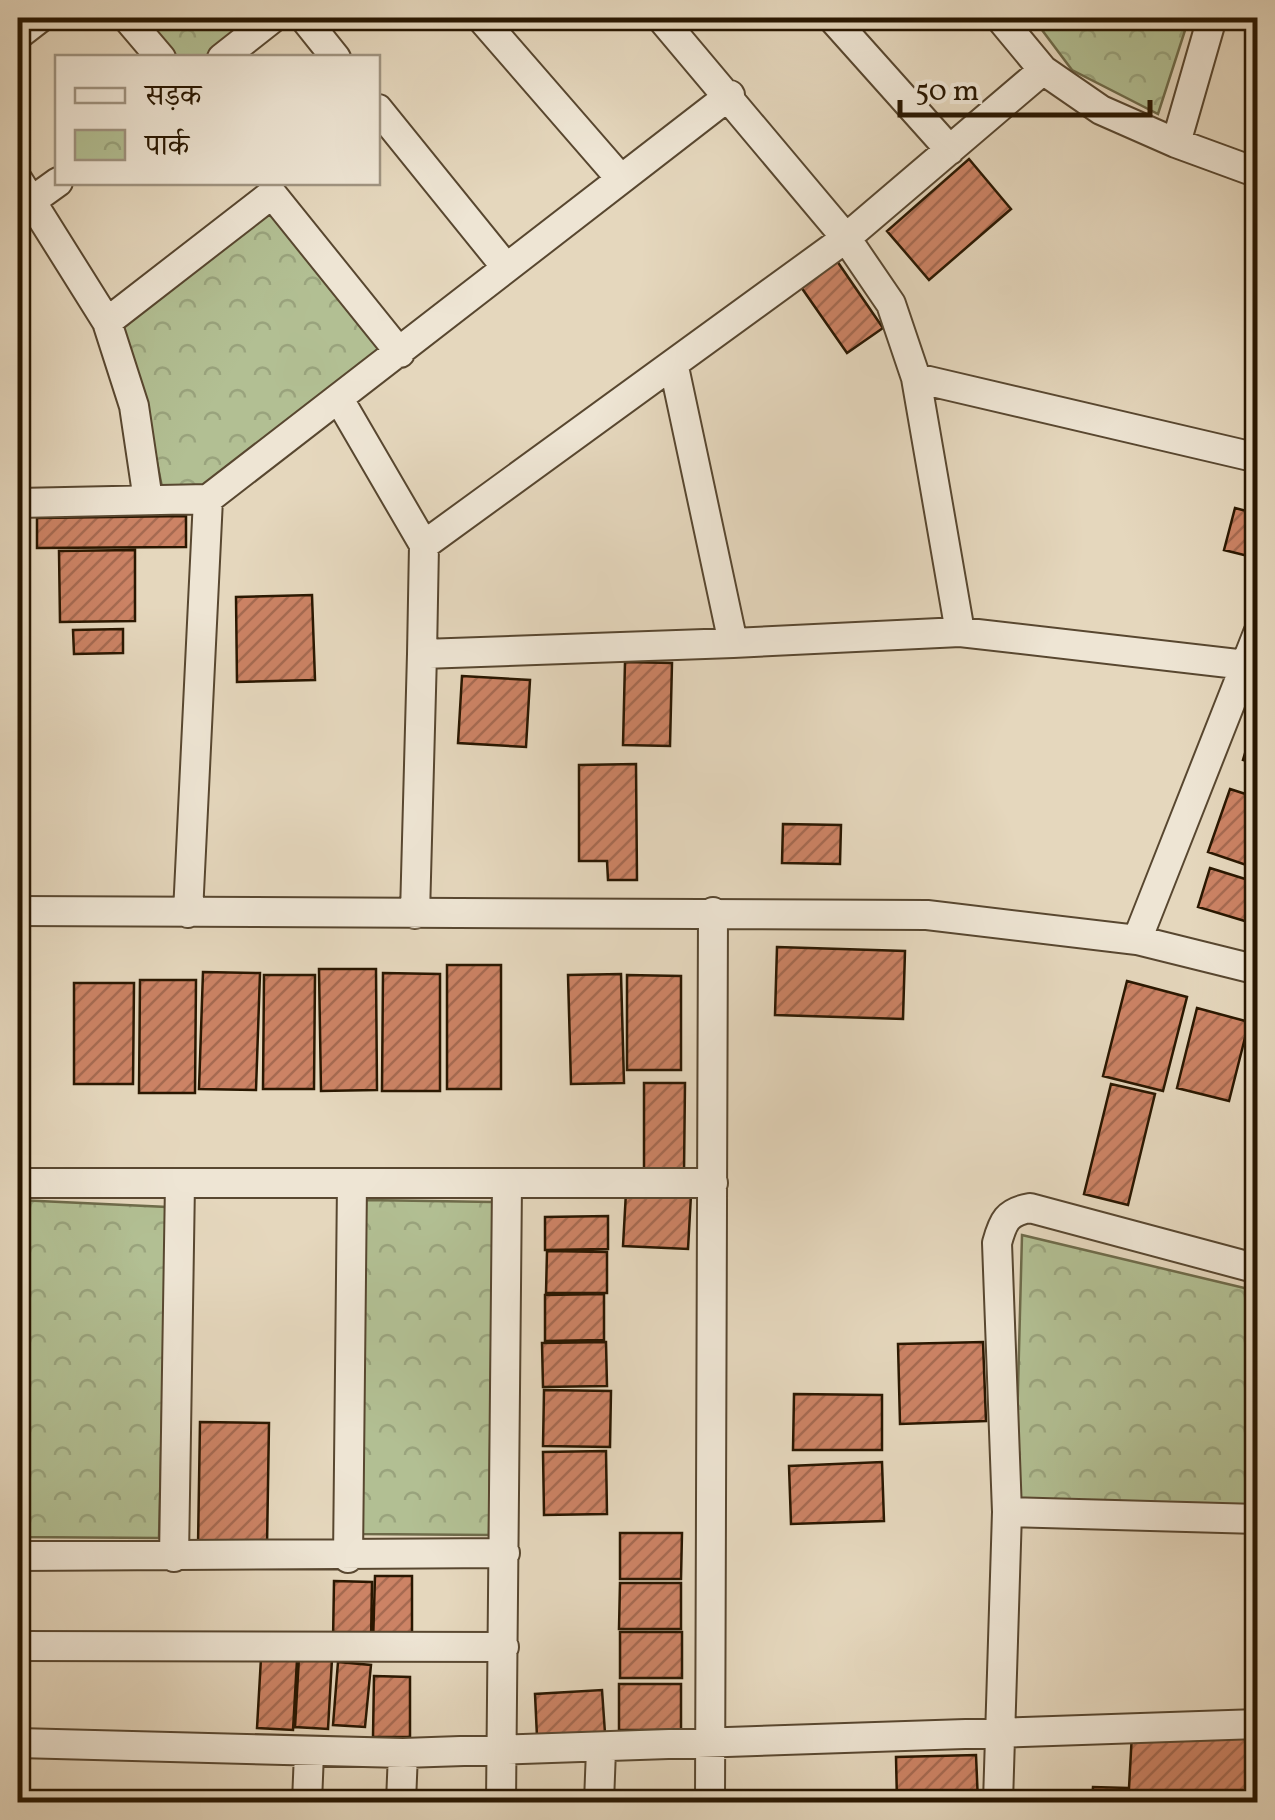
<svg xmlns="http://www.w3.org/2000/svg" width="1275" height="1820" font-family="Vollkorn,'Noto Serif Devanagari',serif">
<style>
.park{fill:url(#park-crowns);stroke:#6e6b4a;stroke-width:2.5}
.building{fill:url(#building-hatch);stroke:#291701;stroke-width:2.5}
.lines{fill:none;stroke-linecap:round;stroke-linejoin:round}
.minor-casing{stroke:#584730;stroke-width:32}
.minor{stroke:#eee5d4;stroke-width:28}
</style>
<defs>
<pattern id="park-crowns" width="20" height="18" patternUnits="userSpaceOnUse" patternTransform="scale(2.5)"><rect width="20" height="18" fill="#b2bf93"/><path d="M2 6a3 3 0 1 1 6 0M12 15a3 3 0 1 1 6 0" fill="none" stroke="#99a37d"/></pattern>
<pattern id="building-hatch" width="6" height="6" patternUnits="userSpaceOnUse" patternTransform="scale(2.5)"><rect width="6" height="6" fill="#cc8365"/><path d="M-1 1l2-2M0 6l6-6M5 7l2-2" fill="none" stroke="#a66a51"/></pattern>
</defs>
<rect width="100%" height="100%" fill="#e5d7bd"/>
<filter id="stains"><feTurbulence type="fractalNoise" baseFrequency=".002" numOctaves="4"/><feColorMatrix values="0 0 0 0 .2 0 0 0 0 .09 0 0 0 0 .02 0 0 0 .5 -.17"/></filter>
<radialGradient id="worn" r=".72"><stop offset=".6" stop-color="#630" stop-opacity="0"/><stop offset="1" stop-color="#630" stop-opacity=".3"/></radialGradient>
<path class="park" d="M143,18h110l-48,40 -29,-1z
M1033,18h156l-31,96 -86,-44z
M273,204l116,147 -185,142 -41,-1 -17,-84 -30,-82z
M18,1200l149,7 -8,331 -141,-1z
M366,1200l127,2 -4,333 -128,-1z
M1022,1235l235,56v216l-242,-4z"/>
<path class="building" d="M969,159l42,50 -82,71 -42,-49z
M837,261l46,67 -36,25 -46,-66z
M1235,508l23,6 -6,43 -28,-7z
M186,516v31l-149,1v-30z
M135,550v71l-75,1 -1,-71z
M312,595l3,85 -78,2 -1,-85z
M123,629v24l-49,1 -1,-24z
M625,662l47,1 -2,83 -47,-1z
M462,676l68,4 -4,67 -68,-4z
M1255,720h3v45l-15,-5z
M636,764l1,116h-29l-1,-19h-28v-96z
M1230,789l28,9v71l-50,-17z
M783,824l58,1 -1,39 -58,-1z
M1210,868l48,15v42l-60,-18z
M777,947l128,4 -2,68 -128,-4z
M447,965h54v124h-54z
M319,969h57l1,121 -56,1z
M203,972l57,1 -4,117 -57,-1z
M383,973l57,1v117h-58z
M621,974l3,109 -53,1 -3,-109z
M264,975h51l-1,114h-51z
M627,975l54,1v94h-54z
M140,980h56l-1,113h-56z
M1127,981l60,16 -24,94 -60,-15z
M74,983h60l-1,101h-59z
M1197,1008l52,14 -20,79 -52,-13z
M644,1083h41l-1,89h-40z
M1111,1084l44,10 -27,111 -44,-11z
M626,1192l65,3 -3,54 -65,-3z
M608,1216v33l-63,1v-33z
M547,1251l60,1v41h-61z
M604,1294v46l-59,1v-46z
M606,1342l1,44 -64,1 -1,-44z
M983,1342l3,79 -86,3 -2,-80z
M544,1390l67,1 -1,56 -67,-1z
M794,1394l88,1v55h-89z
M200,1422l69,1 -2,124 -69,-1z
M606,1451l1,63 -63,1 -1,-63z
M882,1462l2,59 -93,3 -2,-58z
M620,1533h62l-1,46h-61z
M375,1576h37v67h-39z
M334,1581l38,1 -1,60h-38z
M620,1583h61v46h-62z
M620,1632h62v46h-62z
M299,1657l33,2 -4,70 -33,-2z
M261,1658l36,2 -4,70 -36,-2z
M338,1662l33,3 -6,62 -32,-2z
M374,1676l36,1v60h-37z
M619,1684h62v46h-62z
M602,1690l3,43 -68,4 -2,-43z
M1132,1733l126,6v63h-166l1,-15 36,1z
M976,1755l2,47h-81l-1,-45z"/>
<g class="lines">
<defs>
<path id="minor" d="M127,18l34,40
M304,18l32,40
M481,18l139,160
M661,18l185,220 45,66 25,74 44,254 286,33
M832,18l118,132
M1000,18l43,52 58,40 75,33 36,-125
M18,35l22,-17
M222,58l51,-40
M378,109l127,157
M1176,143l82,30
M18,180l89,142 27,84 14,94
M33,200l25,-18
M107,322l165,-128 128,159
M916,378l342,80
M339,399l85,146 -2,109 311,-11 -59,-276
M18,503l190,-4
M424,545l422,-307 197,-168
M733,643l227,-11
M18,911l909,4 210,25 121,30
M188,913l20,-414 522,-404
M415,914l7,-260
M1137,940l121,-307
M18,1183h695
M1007,1512l251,7
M18,1556l487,-3
M174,1557l6,-374
M348,1558l4,-375
M18,1646l486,1
M18,1743l385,10 855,-29
M307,1802l2,-49
M401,1802l2,-49
M501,1802l6,-618
M599,1802l2,-52
M710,1802l3,-890
M998,1802l9,-290 -10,-269c6,-22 10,-31 33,-35l228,61"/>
</defs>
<use href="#minor" class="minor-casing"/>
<use href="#minor" class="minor"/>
</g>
<rect width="1275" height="1820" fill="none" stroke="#e5d7bd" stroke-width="60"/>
<rect x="20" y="20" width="1235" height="1780" fill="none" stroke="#291701" stroke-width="5"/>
<rect x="30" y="30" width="1215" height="1760" fill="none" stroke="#291701" stroke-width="2.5"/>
<rect x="55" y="55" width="325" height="130" fill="#eee5d4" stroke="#9f9380" stroke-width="2.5"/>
<rect x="75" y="88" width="50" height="15" fill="#eee5d4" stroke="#9f9380" stroke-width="2.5"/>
<text x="145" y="105" font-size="30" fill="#291701">सड़क</text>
<rect x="75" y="130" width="50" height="30" fill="url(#park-crowns)" stroke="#9f9380" stroke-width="2.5"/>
<text x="145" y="155" font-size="30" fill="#291701">पार्क</text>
<path d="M900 100v15h250v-15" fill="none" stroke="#291701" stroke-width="5"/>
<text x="915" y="100" font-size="30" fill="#291701" stroke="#eee5d4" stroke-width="8" paint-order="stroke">50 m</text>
<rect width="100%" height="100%" filter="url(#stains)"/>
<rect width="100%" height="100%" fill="url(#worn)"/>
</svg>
